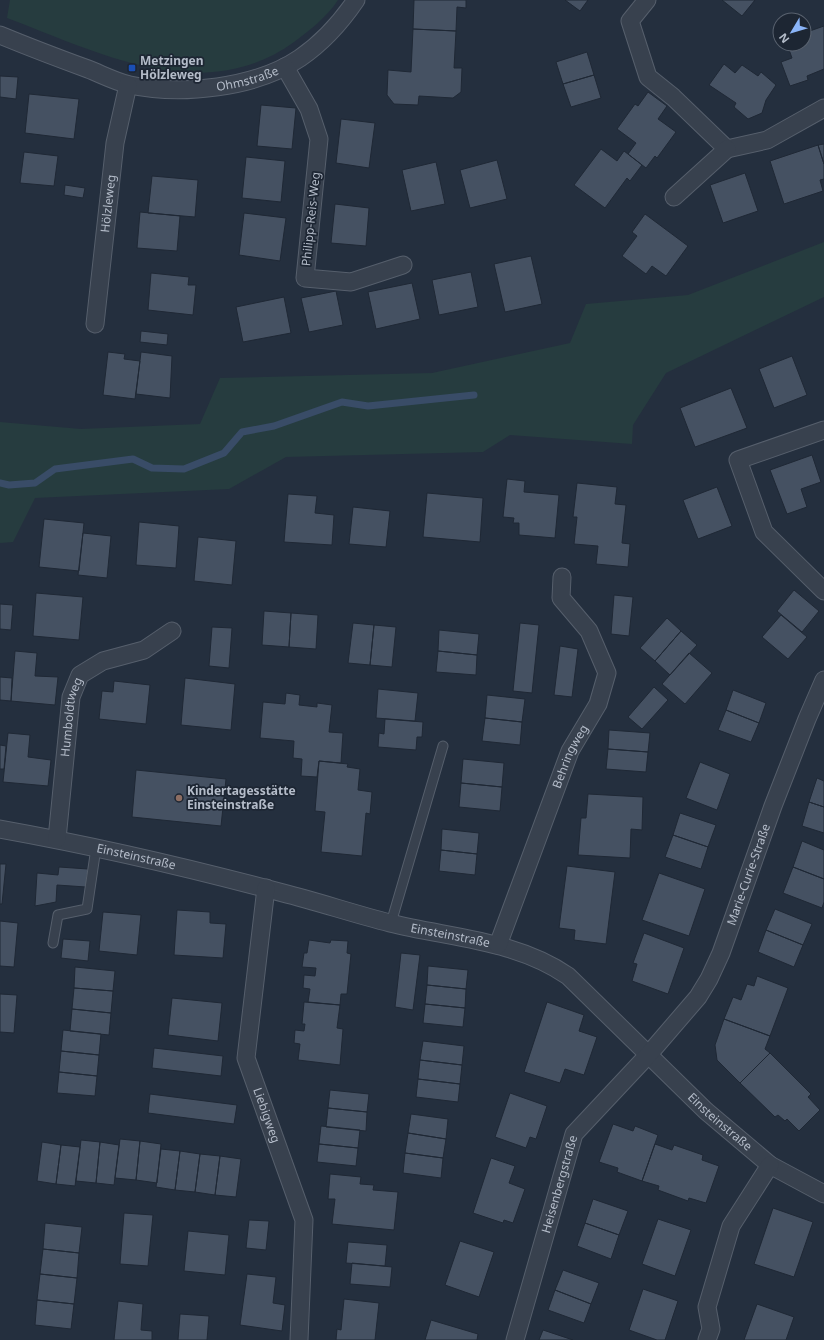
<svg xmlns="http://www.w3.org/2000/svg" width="824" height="1340" font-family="'Noto Sans',sans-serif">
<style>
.green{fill:#263c3f}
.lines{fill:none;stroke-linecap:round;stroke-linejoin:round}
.stream{stroke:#394c67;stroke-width:7}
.building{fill:#455162;stroke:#1f2835}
.lane-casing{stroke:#565f6c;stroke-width:11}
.street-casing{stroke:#565f6c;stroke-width:19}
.lane{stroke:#38414e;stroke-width:9}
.street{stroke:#38414e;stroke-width:17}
.transit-dot{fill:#1a4fb4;stroke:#1d2633;stroke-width:1.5}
.education-dot{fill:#8d6e63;stroke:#1d2633;stroke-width:1.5}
.labels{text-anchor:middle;stroke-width:3.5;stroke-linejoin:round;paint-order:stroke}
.poi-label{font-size:12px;font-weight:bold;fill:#b4bcc9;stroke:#1d2633;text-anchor:start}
.street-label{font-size:12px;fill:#b4bcc9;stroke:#1d2633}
</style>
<rect width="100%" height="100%" fill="#242f3e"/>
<path class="green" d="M10,0h328c-11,17 -28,30 -44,42 -91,66 -196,10 -287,-24z
M824,242v55l-158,76 -33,52 -1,19 -122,-9 -27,17 -197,5 -57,32 -194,9 -22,44 -13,1v-121l81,7 119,-5 20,-46 212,-5 138,-30 16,-39 102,-9z"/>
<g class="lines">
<path class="stream" d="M0,483l9,2 26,-2 20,-14 78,-10 19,9 32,1 40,-16 18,-21 32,-6 68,-24 26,4 106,-11"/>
</g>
<path class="building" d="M414,0h52v8l-9,-1 -1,24 -43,-2z
M565,0h23l-8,11z
M722,0h33l-13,16z
M824,26v43l-17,7 1,4 -18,6 -9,-24 11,-4 -5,-14h17v-11z
M413,29l43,2 -2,37h8l-1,24 -8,6 -34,-2 -1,9 -24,-1 -7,-9 1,-25 23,2z
M587,52l7,23 -31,9 -7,-22z
M724,64l11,9 7,-8 16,11 3,-4 15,13 -10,15 -4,13 -14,6 -14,-12 2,-4 -27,-18z
M594,75l7,23 -30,9 -8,-23z
M0,76l18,1 -2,22 -16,-2z
M648,92l19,14 -9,13 18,13 -19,26 -2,-2 -9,12 -18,-14 8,-11 -19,-14 18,-25 3,2z
M29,94l50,5 -5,40 -49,-6z
M261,105l35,3 -4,41 -35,-3z
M341,119l34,4 -6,45 -33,-5z
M824,144v20l-6,-19z
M818,145l6,19v15l-4,1 3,11 -39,13 -14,-43z
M601,149l16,12 7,-10 18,14 -12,16 -3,-3 -22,30 -31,-23z
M24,152l34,4 -4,30 -34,-3z
M246,157l39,4 -4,41 -39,-4z
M497,160l10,39 -37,9 -10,-38z
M436,162l9,42 -34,7 -9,-41z
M745,173l13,38 -35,12 -13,-38z
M152,176l46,4 -3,37 -47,-4z
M65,185l20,3 -2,10 -19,-3z
M335,204l34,4 -3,38 -35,-3z
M140,212l40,4 -3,35 -40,-3z
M244,213l42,5 -6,43 -41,-6z
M645,214l43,32 -22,30 -14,-10 -6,8 -24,-18 15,-20 -5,-4z
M531,256l11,48 -37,8 -11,-48z
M471,272l7,35 -39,8 -7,-35z
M151,273l38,4 -1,8h8l-3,30 -45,-5z
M412,283l8,36 -44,10 -8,-37z
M336,291l7,34 -34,7 -8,-34z
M284,297l7,36 -48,9 -7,-35z
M141,331l27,3 -1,11 -27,-3z
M108,352l17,2 -1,5 16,2 -5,38 -32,-4z
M141,352l31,4 -2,42 -34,-4z
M792,356l15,39 -33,13 -15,-39z
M731,388l16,40 -52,19 -15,-39z
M812,455l9,27 -20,7 6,18 -20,7 -17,-44z
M507,479l18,2 -1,11 35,3 -4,43 -36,-3v-12h-6l1,-5 -11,-1z
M577,483l40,4 -2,17 11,1 -4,38 8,1 -2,23 -32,-3 2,-18 -24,-2 3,-27h-4z
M717,487l15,39 -34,13 -15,-39z
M427,493l56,5 -3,44 -57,-5z
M288,494l29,2 -2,17 19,2 -2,30 -48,-3z
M353,507l37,4 -4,36 -37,-3z
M44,519l40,4 -5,48 -40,-4z
M139,522l40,4 -3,42 -40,-3z
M83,533l28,3 -4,42 -29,-3z
M198,537l38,4 -4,44 -38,-4z
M794,590l25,21 -17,21 -25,-21z
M36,593l47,4 -4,43 -46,-4z
M614,595l19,2 -4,39 -18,-2z
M0,604l13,1 -2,25 -11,-1z
M264,611l27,2 -2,34 -27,-2z
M291,613l27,2 -2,34 -27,-2z
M781,615l26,22 -19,22 -26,-22z
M667,618l14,13 -26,30 -15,-13z
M353,623l21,2 -4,40 -22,-2z
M520,623l19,2 -7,68 -19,-2z
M374,625l22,2 -4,40 -22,-2z
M212,627l20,1 -3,40 -20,-2z
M439,630l40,4 -2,21 -39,-4z
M681,631l16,14 -27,30 -15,-14z
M560,646l18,3 -6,48 -18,-2z
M15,651l22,2 -2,23 23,1 -3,28 -44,-4z
M438,651l39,4 -1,20 -40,-3z
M689,653l23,20 -27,31 -23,-20z
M0,677l12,1 -1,23 -11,-1z
M185,678l50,6 -4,46 -50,-5z
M114,681l36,4 -4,39 -47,-5 3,-28 11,1z
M654,687l14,13 -26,29 -14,-12z
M378,689l40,4 -3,28 -39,-3z
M733,690l33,13 -7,20 -33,-13z
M286,693l14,2 -1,10 18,2v-4l15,2 -3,27 14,1 -2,30 -22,-2 -2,16 -16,-1 1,-17 -9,-1 1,-17 -34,-3 3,-36 22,2z
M487,695l38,4 -3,23 -37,-4z
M726,710l33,13 -8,19 -33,-12z
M485,718l37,4 -2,23 -38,-4z
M385,719l38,3 -1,15h-5l-1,13 -38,-3 1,-14 5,1z
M609,730l41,3 -2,19 -40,-3z
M8,733l22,2 -2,22 23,3 -3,26 -45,-4z
M0,745l6,1 -2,23h-4z
M608,749l40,3 -2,20 -40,-3z
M463,759l41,4 -2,24 -41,-4z
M319,761l29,3 -1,3 13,2 -2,21 14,2 -2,22 -4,-1 -4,43 -41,-4 4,-40 -10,-1z
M700,762l30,12 -13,36 -31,-12z
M136,770l90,9 -5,47 -89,-9z
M817,778l7,3v26l-15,-5z
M461,783l41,4 -2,24 -41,-4z
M588,794l55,3 -1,33 -11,-1 -1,29 -52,-3 3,-37h5z
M809,802l15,5v26l-22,-7z
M680,813l36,12 -8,22 -35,-12z
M442,829l37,4 -2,21 -36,-4z
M673,835l35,12 -7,22 -36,-12z
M802,841l22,9v29l-31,-12z
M441,850l36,4 -2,21 -36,-4z
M0,864h6l-4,40h-2z
M567,866l48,6 -9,72 -32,-4 1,-10 -16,-2z
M59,867l29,2 -2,18 -29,-2 -1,17 -21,4 2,-33 21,2z
M793,867l31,12v23l-2,6 -39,-15z
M659,873l46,16 -16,47 -47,-16z
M775,909l37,15 -9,21 -37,-15z
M177,910l33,2v11l16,1 -3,34 -49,-3z
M103,912l38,3 -4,40 -38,-4z
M0,921l18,2 -4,44 -14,-1z
M766,930l37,15 -9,22 -36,-15z
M644,933l40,15 -16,46 -36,-13 5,-17 -4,-1z
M63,939l27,2 -2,20 -27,-3z
M309,940l21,3 1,-3 17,1 -1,12 4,1 -4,40h-6l-1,11 -32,-3 2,-13 -7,-1 1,-13 11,1 1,-8 -14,-1 2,-14h3z
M401,953l19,2 -7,55 -18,-3z
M428,966l40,4 -2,19 -39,-4z
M75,967l40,4 -2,20 -39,-3z
M757,976l31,12 -18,48 -46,-17 9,-22 8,3 6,-16 7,2z
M427,985l39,4 -1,19 -40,-4z
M74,988l39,3 -2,22 -39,-4z
M0,994l17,1 -3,38 -14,-1z
M172,998l50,5 -4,38 -50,-6z
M304,1002l36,3 -3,23 6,1 -3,36 -42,-5 2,-16 -6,-1 1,-13 9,1 1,-7h-3z
M547,1002l37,13 -5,16 18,6 -13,38 -19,-6 -5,14 -36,-11z
M425,1004l40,4 -2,19 -40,-4z
M72,1009l39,4 -2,22 -39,-4z
M724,1019l46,17 -5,13 5,4 -30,30 -23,-23 -2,-15z
M63,1030l38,4 -2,21 -38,-4z
M423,1041l41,5 -2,19 -42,-5z
M154,1048l69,8 -2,20 -69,-8z
M61,1051l38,4 -2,21 -38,-4z
M770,1053l41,41 -3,3 12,13 -21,21 -12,-12 -2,2 -7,-6 -3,2 -35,-34z
M420,1060l42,5 -2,19 -42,-5z
M59,1072l38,4 -2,20 -38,-3z
M418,1079l42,5 -2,18 -42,-5z
M330,1090l39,4 -2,18 -39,-4z
M510,1093l37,13 -11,33 -6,-2 -4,11 -31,-11z
M150,1094l87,11 -3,19 -86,-11z
M328,1108l39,4 -1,19 -40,-4z
M411,1114l37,5 -2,20 -38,-6z
M613,1124l20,7 2,-5 23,9 -16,46 -25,-9 1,-4 -19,-6z
M321,1126l39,4 -2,18 -39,-4z
M408,1133l38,6 -3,19 -38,-5z
M120,1139l20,2 -4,39 -21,-2z
M81,1140l19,2 -4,41 -20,-2z
M140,1141l21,3 -4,39 -21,-3z
M42,1142l19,3 -5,39 -19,-3z
M100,1142l19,3 -5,40 -18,-2z
M319,1144l39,4 -2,18 -39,-4z
M655,1144l17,6 2,-5 29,10 -1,5 17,6 -13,37 -17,-5 -1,3 -30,-11 1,-4 -17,-5z
M61,1145l19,2 -5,39 -19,-2z
M161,1149l19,2 -5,39 -19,-3z
M180,1151l20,3 -5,38 -20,-2z
M405,1153l38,5 -2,20 -38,-5z
M200,1154l20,2 -5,39 -20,-3z
M220,1156l21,3 -5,38 -21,-2z
M491,1158l24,8 -6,17 16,6 -12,34 -9,-3 -1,3 -30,-10z
M330,1174l31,3 -1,7 14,1 -1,5 25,2 -4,38 -62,-6 3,-25h-7z
M593,1199l35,12 -9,24 -34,-12z
M773,1208l40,14 -19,55 -40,-13z
M124,1213l29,2 -5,51 -28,-2z
M658,1219l33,11 -16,46 -33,-12z
M249,1220l20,1 -3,29 -20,-2z
M45,1223l37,4 -3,26 -36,-4z
M585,1223l34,12 -8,24 -34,-13z
M188,1231l41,4 -4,40 -41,-4z
M460,1241l34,11 -15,45 -34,-12z
M348,1242l39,3 -2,21 -39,-3z
M43,1249l36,4 -2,25 -37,-4z
M352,1263l40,4 -2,20 -40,-3z
M563,1270l36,13 -8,21 -36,-14z
M40,1274l37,4 -3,26 -37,-4z
M247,1274l29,3 -3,26 12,2 -3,26 -42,-6z
M643,1289l35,12 -13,39h-8l-28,-10z
M555,1290l36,14 -7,19 -36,-13z
M344,1299l35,4 -4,37h-39l1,-11 4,1z
M37,1300l37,4 -3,25 -36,-4z
M118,1301l25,3 -2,26 11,1v9h-38z
M757,1304l37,13 -8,23h-42z
M180,1314l29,2 -2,24h-29z
M431,1320l47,14 -1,6h-52z
M543,1330l30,10h-34z"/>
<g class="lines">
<defs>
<path id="lane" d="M391,923l52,-177
M53,943l5,-28 29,-6 9,-61"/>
<g id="street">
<path d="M647,0l-17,21 18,56 25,20 54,52 40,-9 57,-32"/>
<path id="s1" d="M0,35c29,12 58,23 88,34 13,5 28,13 42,16 51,11 126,3 170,-27 22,-15 41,-36 56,-58"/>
<path d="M285,67l24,42 10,30 -14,139 46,4 52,-17"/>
<path d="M674,197l53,-48"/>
<path id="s2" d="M95,324l20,-181 13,-58"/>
<path d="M824,430l-86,30 26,72 60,59"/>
<path id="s3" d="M0,829c95,17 190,39 283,64 36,9 71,21 107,30 60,15 126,17 178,53l138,135 64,54 54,29"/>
<path id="s4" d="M57,839l14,-142 9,-22 23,-14 41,-11 28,-19"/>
<path id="s5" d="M266,888l-20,170 58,162 -5,120"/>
<path id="s6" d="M498,945l72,-194 28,-47 9,-31 -18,-42 -28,-33 1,-21"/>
<path id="s7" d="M515,1340l59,-206 75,-80 49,-57 11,-18 12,-26 52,-147 34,-87 17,-39"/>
<path d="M707,1340l4,-11 -4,-22 24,-81 39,-61"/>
</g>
</defs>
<use href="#lane" class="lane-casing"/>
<use href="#street" class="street-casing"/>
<use href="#lane" class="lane"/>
<use href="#street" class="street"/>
</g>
<rect class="transit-dot" x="128" y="64" width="8" height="8" rx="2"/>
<circle class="education-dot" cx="179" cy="798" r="4"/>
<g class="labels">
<g class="poi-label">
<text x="140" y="65">Metzingen<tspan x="140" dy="14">Hölzleweg</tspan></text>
<text x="187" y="795">Kindertagesstätte<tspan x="187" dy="14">Einsteinstraße</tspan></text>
</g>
<g class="street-label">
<text dy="4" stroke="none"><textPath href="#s1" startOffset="258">Ohmstraße</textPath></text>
<text dy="4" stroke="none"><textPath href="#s2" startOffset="121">Hölzleweg</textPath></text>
<text transform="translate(311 219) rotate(-84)" y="4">Philipp-Reis-Weg</text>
<text dy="4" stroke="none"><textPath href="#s4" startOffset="123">Humboldtweg</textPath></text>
<text dy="4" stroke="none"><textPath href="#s6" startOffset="202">Behringweg</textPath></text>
<text dy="4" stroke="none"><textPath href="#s3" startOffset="139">Einsteinstraße</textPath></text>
<text dy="4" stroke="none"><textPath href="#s7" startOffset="532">Marie-Curie-Straße</textPath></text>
<text dy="4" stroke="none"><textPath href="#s3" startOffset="463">Einsteinstraße</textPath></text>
<text dy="4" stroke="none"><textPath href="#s5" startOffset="232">Liebigweg</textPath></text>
<text dy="4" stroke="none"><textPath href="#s3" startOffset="799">Einsteinstraße</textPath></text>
<text dy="4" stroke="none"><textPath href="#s7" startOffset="162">Heisenbergstraße</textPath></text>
</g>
</g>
<g transform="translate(792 32) rotate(232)"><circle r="19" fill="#1d2633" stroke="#59626f"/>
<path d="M0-3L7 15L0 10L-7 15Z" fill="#8ab4f8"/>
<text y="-6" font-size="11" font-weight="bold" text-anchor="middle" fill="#b4bcc9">N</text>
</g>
</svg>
